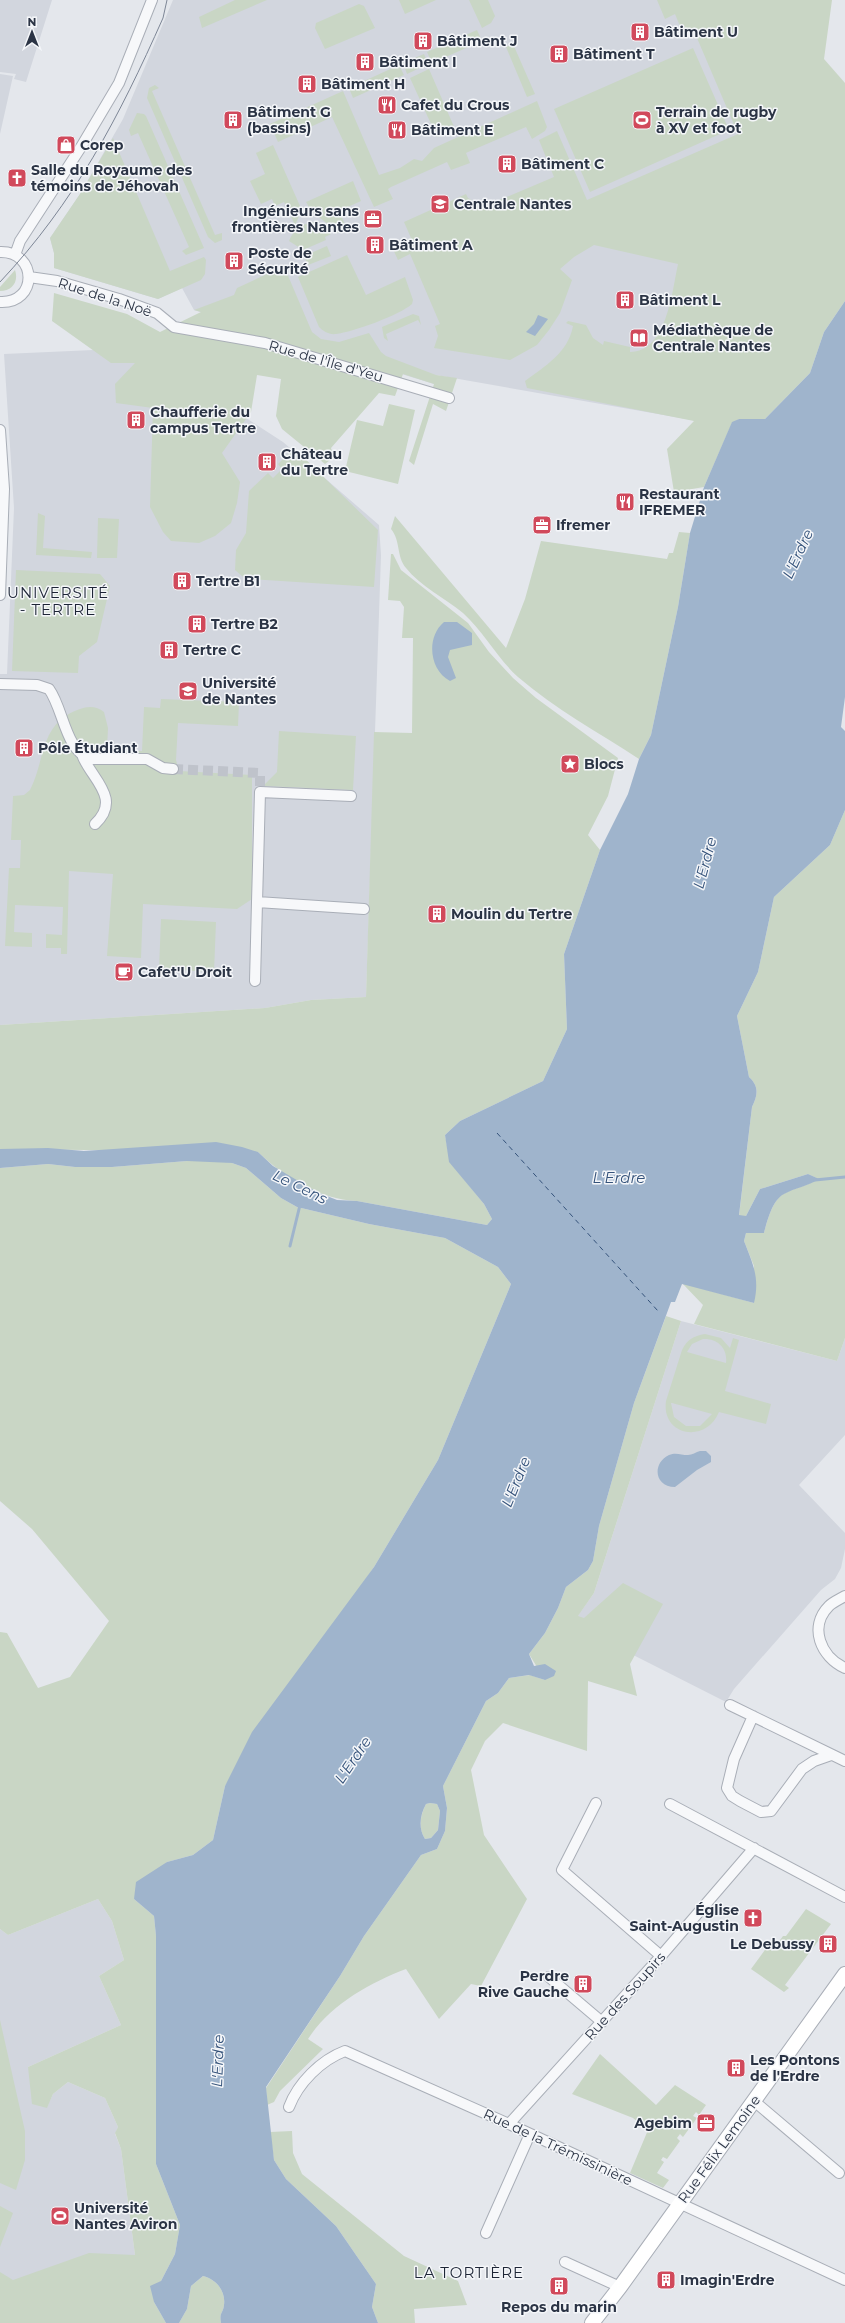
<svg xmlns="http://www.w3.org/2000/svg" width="845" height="2323" font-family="Montserrat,sans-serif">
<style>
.built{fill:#d2d6de}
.green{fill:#c9d6c5;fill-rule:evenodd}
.water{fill:#9fb4cc;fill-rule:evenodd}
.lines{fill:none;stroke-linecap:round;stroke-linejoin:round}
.stream{stroke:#9fb4cc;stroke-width:3}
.ferry{stroke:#34527a;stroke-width:1;stroke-dasharray:5 4;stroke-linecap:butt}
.street-tunnel{stroke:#bfc3cb;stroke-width:10;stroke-dasharray:10 5;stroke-linecap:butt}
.street-casing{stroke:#a9aeb7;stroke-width:12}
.secondary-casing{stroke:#a9aeb7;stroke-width:16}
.street{stroke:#f7f8fa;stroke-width:10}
.secondary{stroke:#fff;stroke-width:14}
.tram{stroke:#7d8696;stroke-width:1}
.labels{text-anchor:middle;stroke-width:3;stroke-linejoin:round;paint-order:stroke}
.poi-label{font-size:14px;font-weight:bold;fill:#2b3445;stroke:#f4f6f9;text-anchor:start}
.street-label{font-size:14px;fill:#2b3445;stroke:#f4f6f9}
.water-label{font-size:15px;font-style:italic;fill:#34527a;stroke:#f4f6f9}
.neighbourhood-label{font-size:15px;letter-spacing:1px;fill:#1d2536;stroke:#f4f6f9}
</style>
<rect width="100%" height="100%" fill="#e4e7ec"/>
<path class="built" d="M0,0h52l-26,82 -12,-3 2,-5 -16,-2z
M173,0h610l62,258 -130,166 -279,-49 -2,9 -240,-74 -12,-22 -24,11 -104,-31v-15l-4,-15 30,-44 43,-75z
M0,74l13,2 -13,58z
M138,348l145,94 96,83 2,30 -15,442 -55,3 -46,8 -265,17v-351h7l7,-166 -10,-154z
M681,1321l156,40 8,-23v97l-46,50 46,48v16l-4,19 -6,11 -14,11 -87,99 -8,13 -154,-78 22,-31z
M98,1899l14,22 12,39 -25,16 22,49 -93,42 19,40 6,-13 15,-12 37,16 13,29 -3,7 6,15 14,106 -135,68v-394l8,6z"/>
<path class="green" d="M235,0h32l-65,28 -3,-11z
M399,0h37l-31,14z
M469,0h19l7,16 -4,7 -9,5z
M657,0h175l-8,59 21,24v218l-21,31 -14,41 -45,46h-26l-7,4 -28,64 -30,5 -7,-43 27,-28 -167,-33 -2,-7c20,-15 43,-28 48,-55l-7,-3 2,-2 18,4 7,13 10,7 1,-4 26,6v5c37,0 42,-61 48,-88l-84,-19 -20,12 -14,12 12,11 -12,33 -11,17 -12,15 -27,15 -76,-12 4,-12 -3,-10 5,-2 -30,-70 -12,6 -6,-13 19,-9 -7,-16 62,-28 2,4 15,9 71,-30 -15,-37 18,-9 30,69 151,-66 -44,-103 -10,5 -9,-22 -10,5z
M359,4l5,2 11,22 -50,21 -10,-21 1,-5z
M477,30l5,11 -50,22 -5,-11z
M513,44l22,50 -8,3 -21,-50z
M693,48l36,82 -139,62 -36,-83z
M424,54l4,10 -21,10 -4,-11z
M399,65l5,10 -51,23 -4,-10z
M429,69l26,60 -18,8 -27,-59z
M155,85l4,3 -7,3 63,144 7,-2v7l-7,3 -7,-6 -61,-139 2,-10z
M343,91l36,84 21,-7 14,-9 8,2 12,-13 103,-47 10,26 -2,4 -13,8 -6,-12 -58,25 -2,1 4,10 -19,7 -4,-8 -56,25 -3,2 5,10 -19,8 -42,-90 -54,25 -8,-18z
M137,113l7,1 2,2 58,132 -18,7 -4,-4 7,-4 -51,-114 -7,3 -2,-6z
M113,138l57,133 34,-14 2,3 -1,14 -4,6 -43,19 -104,-31v-15l-4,-15 30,-44z
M273,145l27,61 1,6 -6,13 -11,-23 -9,4 -3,-7 -11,5 -11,-23 15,-7 -9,-21z
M353,181l8,20 -22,10 8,18 -10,4c-10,-12 -24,-17 -31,-31z
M313,222l11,5 7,7 -6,3 1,3 -23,10 -14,-9c5,-12 12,-17 24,-19z
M327,246l4,10 -23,9 -4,-9z
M347,255l19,40 39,-18 8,23 -1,4c-12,11 -59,28 -76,30 -7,1 -13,-3 -17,-7l-21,-50z
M278,269l8,2 26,61 9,7 18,3 30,-9 12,19 5,4 50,19 21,3 -11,33 -13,-7 -19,61 -5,-4 25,-77 -31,-10 -8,22 -16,-3 -48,55 3,9 -9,7 -43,-35 -6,-13 5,-37 -24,-4 -6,37 -29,41 18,29 -3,21 -6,20 -16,13 -16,7 -28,-2 -8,-9 -13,-25 3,-99 -37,-5 -1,-19 20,-21h-24l-59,-42 2,-28 73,21 33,18 41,-20 -7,-2 40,-15 3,-7z
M15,270c4,12 -3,21 -15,21v-4z
M413,314l6,2 2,9 -3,-5 -32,14 2,7 -4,-3 -2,-11z
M389,404l26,6 -17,74 -53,-13 12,-51 26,6z
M296,450l82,80 -4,57 -124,-8 -8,-3 -7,-6 1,-20 10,-17 3,-42 19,-18 5,5 9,-9 -4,-5 9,-9z
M38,513l7,3 -2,32 49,4 -1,6 -55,-3z
M395,516l111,132 19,-49 16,-58 126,18 2,-6h4l6,-21 11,1 -12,74 -27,128 -12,24c-41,-27 -84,-50 -121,-82 -21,-19 -34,-45 -55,-64 -18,-15 -43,-27 -57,-45 -10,-12 -5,-27 -15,-39z
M98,518l21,1 -2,39h-20z
M391,554h2l8,16 67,53 21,29 24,26 23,20 82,60 -10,38 -20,39 12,15 -36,104 3,75 -24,52 -83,40 -15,14 5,27 34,42 8,15 -5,6 -130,-24c-38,-2 -72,-23 -99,-49l-258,-3v-124l265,-17 46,-8 55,-3 8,-265 38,1 1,-95h-11l2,-31 -4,-6 -12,-1z
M16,570l84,4 10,12 -13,56 -18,14 -1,17 -66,-2z
M161,699l78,3 -1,24 -60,-3 -2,37 3,11 73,4v124l-15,10 -94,-5 -2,54 -34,-2 6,-82 -44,-3 -2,83h-6v-6h-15v-14l16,1 1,-28 -48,-2 -1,27 18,1v14l-27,-1 4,-78h11l1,-28h-10l2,-44 11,-1 6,-5c16,-31 9,-67 50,-81 8,-3 17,-3 24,3l4,16 -1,21 35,2 2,-44 16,1z
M279,731l77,5 -3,54 -88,-4v-2l12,-12z
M845,810v528l-8,23 -143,-37 9,-19 -21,-22 72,20v-37l-10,-25 2,-8h18c3,-11 8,-32 19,-39 11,-6 24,-8 35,-15l-10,-5 -48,15 -14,27h-7l13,-109c6,-12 7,-21 -3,-30l-12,-61 21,-44 16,-75 56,-52z
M161,919l55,3 -2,50 -55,-3z
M216,1160l16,3 14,5 35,30 16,9 72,17 76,14 53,29 13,17 -73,176 -64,107 -149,219 -12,54 -20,15 -26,7 -33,37 20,17 2,20v228l24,61 -5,29 -14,27 -7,21 12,21h-166v-51l13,8 76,-27 46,2 -14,-106 -6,-16 3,-6 -13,-29 -37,-16 -15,12 -6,14 -15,-4 -4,-37 93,-42 -22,-49 25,-16 -12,-39 -14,-22 -90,36 -8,-6v-297l7,1 31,55 32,-11 39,-56 -77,-92 -32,-28v-333l48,-4 27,3h37l75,-6z
M666,1316l15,5 -87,272 -16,23 6,2 39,-35 40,21 -33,60 7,32 -49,-15 -1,70 -84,-28 -18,18 -14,29 13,65 43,64 -46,87 -10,-2 -32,35 -33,-50c-37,14 -76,36 -98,70l15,10 -43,42 -6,11 -7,3 -1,-17 74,-112 24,-40 57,-81 16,-6 8,-18 2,-23 -4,-22 43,-85 12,-8 11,-15 21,-3 15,5 -16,-26 16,-21 13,-25 8,-21 22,-17 5,-9 6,-35 35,-123z
M705,1334l16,4 9,10 3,-10 6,2 -14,51 46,13 -5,20 -47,-12c-13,32 -58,24 -53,-11l16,-51c5,-10 11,-14 23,-16zM703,1339c14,-1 25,9 23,24l-39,-11 5,-8zM671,1403h1l40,11 -12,12h-14l-12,-9z
M430,1803l7,1 3,7 -2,19 -7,8 -6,1c-7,-11 -5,-23 1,-35z
M806,1909l25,15 -46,61 4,3 -5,4 -33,-23 16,-22 5,4 11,-15h3z
M0,2020l25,111v29l-9,30 -16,-7z
M600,2054l56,51 19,-20 31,20 -7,10 -3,-3 -3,4 4,2 -14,19 -3,-3 -3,4 3,3 -13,18 -4,-2 -2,3 3,2 -7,11 12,7 -6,8 -33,-15 18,-43 -15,-12 -61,-24z
M292,2131l1,22 9,21 102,82 54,25 9,24 -53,4 1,14h-37l-6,-16 4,-23 -40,-58 -50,-47 -12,-19 -4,-28z
M0,2206l13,7 -13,34z
M203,2276c13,3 23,15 21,29 -1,9 -5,7 -3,18h-42l8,-14 4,-23z"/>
<path class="water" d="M845,301v396l-4,30 4,4v79l-15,35 -56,52 -16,75 -21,44 12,61c10,9 9,18 3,30l-13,108 7,1 14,-27 48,-15 11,5c-11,7 -24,9 -35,15 -12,6 -17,28 -20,39h-18l-2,8c9,23 16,37 10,62l-72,-19 -7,18h-4l-37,101 -35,123 -6,35 -5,9 -22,17 -8,21 -13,25 -16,21 5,12 11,-2 11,7 -2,5 -9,4 -16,-5 -20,3 -11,15 -12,8 -43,85 4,22 -2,23 -8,18 -16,6 -57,81 -24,40 -74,111 8,73 12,19 50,47 40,58 -4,23 6,16h-157c-2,-11 2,-9 3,-18 2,-14 -8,-26 -21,-29l-12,10 -4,23 -8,14h-13l-12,-21 -4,-16 11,-5 14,-27 5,-29 -24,-61v-228l-2,-20 -20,-17 2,-17 31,-20 26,-7 20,-15 12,-54 27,-54 122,-165 64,-107 73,-176 -13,-17 -53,-29 -76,-14 -72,-17 -16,-9 -35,-30 -14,-5 -45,-2 -75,6h-37l-27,-3 -48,4v-19l48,-1 36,3 132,-9 26,5 16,5 15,14 44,26 20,8 20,1 130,24 5,-6 -8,-15 -35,-42 -4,-27 15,-14 83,-40 24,-52 -3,-75 36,-104 28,-56 11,-35 12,-24 27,-128 12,-74 14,-46 28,-65 7,-3h26l45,-46 14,-41zM430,1803l7,1 3,7 -2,19 -7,8 -6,1c-7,-11 -5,-24 1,-35z
M538,315l10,4 -13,17 -9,-4 8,-8z
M444,622h13l15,11v12l-22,5 -2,7 8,21 -6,3c-21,-11 -24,-44 -6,-59z
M700,1451h6l5,5v6l-14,8 -22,17c-21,0 -23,-24 -6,-32 7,-3 12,0 19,0 4,0 8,-3 12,-4z"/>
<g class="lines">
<path class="stream" d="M815,1180l30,-3
M290,1246l10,-41"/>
<path class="ferry" d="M497,1133l161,178"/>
<path class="street-tunnel" d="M173,769l87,4v19"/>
<defs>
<path id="street" d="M0,252c38,-1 38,52 0,50
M15,255l5,-14 61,-94 38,-64 33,-83
M29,277l28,4 62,18 38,14 17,14 91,16 184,55
M0,430l4,59 -4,106
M0,684l37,1 12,4c15,21 16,62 42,70h56l16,9 10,1
M83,757c9,22 39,42 12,67
M351,796l-91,-4 -3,110 107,7
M255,981l2,-79
M845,1596c-5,3 -12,6 -16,10 -21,21 -8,51 16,62
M730,1705l115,56
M753,1716l-19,43 -7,29 5,8 8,5 21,11 10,-1 31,-42 12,-8 17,-6
M596,1803l-34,67 99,86
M670,1804l175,93
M549,1977l53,45
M754,2101l85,72
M289,2107c9,-24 32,-47 56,-56l164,73 336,156
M509,2124l152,-168 93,-108
M486,2233l44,-99
M565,2262l55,25"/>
<path id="secondary" d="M592,2323l28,-36 225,-313"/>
</defs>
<use href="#street" class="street-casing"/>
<use href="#secondary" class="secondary-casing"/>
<use href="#street" class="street"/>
<use href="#secondary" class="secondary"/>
<path class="tram" d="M0,282c75,-80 119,-165 163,-264l4,-18"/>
</g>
<defs>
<symbol id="building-square" viewBox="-11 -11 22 22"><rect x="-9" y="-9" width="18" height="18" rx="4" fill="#d1495b" stroke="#f4f6f9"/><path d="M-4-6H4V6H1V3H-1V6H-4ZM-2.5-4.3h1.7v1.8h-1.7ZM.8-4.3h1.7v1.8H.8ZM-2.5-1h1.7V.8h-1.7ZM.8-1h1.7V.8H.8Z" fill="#fff"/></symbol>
<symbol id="restaurant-square" viewBox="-11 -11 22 22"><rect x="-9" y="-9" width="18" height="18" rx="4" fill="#d1495b" stroke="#f4f6f9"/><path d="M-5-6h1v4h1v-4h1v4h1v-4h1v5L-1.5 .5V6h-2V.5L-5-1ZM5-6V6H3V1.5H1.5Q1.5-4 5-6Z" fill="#fff"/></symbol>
<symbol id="stadium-square" viewBox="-11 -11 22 22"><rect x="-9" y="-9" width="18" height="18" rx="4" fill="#d1495b" stroke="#f4f6f9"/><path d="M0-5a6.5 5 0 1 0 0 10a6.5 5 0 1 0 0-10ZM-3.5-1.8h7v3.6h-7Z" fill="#fff"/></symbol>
<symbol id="shop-square" viewBox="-11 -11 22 22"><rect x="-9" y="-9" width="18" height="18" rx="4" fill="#d1495b" stroke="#f4f6f9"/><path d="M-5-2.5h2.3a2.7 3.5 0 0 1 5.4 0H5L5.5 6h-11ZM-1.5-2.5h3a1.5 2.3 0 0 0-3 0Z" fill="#fff"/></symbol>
<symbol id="church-square" viewBox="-11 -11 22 22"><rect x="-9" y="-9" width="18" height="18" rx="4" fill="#d1495b" stroke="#f4f6f9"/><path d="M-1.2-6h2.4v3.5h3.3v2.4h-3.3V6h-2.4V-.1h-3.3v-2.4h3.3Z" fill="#fff"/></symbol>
<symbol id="university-square" viewBox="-11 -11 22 22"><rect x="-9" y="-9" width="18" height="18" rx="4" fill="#d1495b" stroke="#f4f6f9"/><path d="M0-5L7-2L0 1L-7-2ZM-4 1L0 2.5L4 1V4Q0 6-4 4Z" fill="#fff"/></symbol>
<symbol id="office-square" viewBox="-11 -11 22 22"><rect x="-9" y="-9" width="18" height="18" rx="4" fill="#d1495b" stroke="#f4f6f9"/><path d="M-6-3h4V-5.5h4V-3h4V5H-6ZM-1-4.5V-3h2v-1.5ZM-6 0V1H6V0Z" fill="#fff"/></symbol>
<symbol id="library-square" viewBox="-11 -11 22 22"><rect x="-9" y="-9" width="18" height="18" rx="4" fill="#d1495b" stroke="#f4f6f9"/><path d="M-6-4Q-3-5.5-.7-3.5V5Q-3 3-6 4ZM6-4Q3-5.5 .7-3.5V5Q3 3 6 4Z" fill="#fff"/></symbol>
<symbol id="sight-square" viewBox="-11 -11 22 22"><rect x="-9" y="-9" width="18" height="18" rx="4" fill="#d1495b" stroke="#f4f6f9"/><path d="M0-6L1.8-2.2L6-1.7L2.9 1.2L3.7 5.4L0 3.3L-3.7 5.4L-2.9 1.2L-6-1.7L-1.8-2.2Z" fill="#fff"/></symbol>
<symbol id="cafe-square" viewBox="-11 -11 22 22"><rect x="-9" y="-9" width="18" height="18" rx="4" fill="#d1495b" stroke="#f4f6f9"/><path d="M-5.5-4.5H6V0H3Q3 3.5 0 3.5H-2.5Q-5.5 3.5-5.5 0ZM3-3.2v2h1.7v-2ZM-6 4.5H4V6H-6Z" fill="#fff"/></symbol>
</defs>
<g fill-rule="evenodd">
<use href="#building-square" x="629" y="21" width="22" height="22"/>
<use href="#building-square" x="412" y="30" width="22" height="22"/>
<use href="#building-square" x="548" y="43" width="22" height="22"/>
<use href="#building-square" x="354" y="51" width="22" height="22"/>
<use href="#building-square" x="296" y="73" width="22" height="22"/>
<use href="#restaurant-square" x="376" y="94" width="22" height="22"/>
<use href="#building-square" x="222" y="109" width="22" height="22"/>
<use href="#stadium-square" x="631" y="109" width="22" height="22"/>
<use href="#restaurant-square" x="386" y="119" width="22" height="22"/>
<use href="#shop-square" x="55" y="134" width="22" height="22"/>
<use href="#building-square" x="496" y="153" width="22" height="22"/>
<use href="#church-square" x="6" y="167" width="22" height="22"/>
<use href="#university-square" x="429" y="193" width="22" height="22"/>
<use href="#office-square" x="362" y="208" width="22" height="22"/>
<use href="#building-square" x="364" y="234" width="22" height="22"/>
<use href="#building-square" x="223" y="250" width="22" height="22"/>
<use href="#building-square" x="614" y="289" width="22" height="22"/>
<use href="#library-square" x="628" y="327" width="22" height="22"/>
<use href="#building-square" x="125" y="409" width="22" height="22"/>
<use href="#building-square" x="256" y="451" width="22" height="22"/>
<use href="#restaurant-square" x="614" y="491" width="22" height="22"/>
<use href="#office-square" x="531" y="514" width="22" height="22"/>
<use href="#building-square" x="171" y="570" width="22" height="22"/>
<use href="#building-square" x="186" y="613" width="22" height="22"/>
<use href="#building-square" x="158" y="639" width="22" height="22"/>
<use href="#university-square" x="177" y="680" width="22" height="22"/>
<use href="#building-square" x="13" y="737" width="22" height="22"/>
<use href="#sight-square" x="559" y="753" width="22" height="22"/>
<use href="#building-square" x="426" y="903" width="22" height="22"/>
<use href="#cafe-square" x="113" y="961" width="22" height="22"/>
<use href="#church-square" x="742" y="1907" width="22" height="22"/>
<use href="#building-square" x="817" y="1933" width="22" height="22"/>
<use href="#building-square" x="572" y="1973" width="22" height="22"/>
<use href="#building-square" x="725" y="2057" width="22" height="22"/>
<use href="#office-square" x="695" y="2112" width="22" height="22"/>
<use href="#stadium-square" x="49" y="2205" width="22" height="22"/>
<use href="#building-square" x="655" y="2269" width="22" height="22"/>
<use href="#building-square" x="548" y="2275" width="22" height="22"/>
</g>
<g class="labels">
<g class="poi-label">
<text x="654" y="37">Bâtiment U</text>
<text x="437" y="46">Bâtiment J</text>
<text x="573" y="59">Bâtiment T</text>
<text x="379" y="67">Bâtiment I</text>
<text x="321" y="89">Bâtiment H</text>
<text x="401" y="110">Cafet du Crous</text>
<text x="247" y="117">Bâtiment G<tspan x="247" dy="16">(bassins)</tspan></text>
<text x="656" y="117">Terrain de rugby<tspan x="656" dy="16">à XV et foot</tspan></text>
<text x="411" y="135">Bâtiment E</text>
<text x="80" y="150">Corep</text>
<text x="521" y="169">Bâtiment C</text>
<text x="31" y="175">Salle du Royaume des<tspan x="31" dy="16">témoins de Jéhovah</tspan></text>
<text x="454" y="209">Centrale Nantes</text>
<text x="359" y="216" text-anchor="end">Ingénieurs sans<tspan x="359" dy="16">frontières Nantes</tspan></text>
<text x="389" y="250">Bâtiment A</text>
<text x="248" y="258">Poste de<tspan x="248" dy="16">Sécurité</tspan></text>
<text x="639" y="305">Bâtiment L</text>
<text x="653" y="335">Médiathèque de<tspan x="653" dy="16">Centrale Nantes</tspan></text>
<text x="150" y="417">Chaufferie du<tspan x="150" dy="16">campus Tertre</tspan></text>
<text x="281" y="459">Château<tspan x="281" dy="16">du Tertre</tspan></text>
<text x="639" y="499">Restaurant<tspan x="639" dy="16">IFREMER</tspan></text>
<text x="556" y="530">Ifremer</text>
<text x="196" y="586">Tertre B1</text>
<text x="211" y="629">Tertre B2</text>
<text x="183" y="655">Tertre C</text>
<text x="202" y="688">Université<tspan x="202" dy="16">de Nantes</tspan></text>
<text x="38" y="753">Pôle Étudiant</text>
<text x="584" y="769">Blocs</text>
<text x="451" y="919">Moulin du Tertre</text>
<text x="138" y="977">Cafet'U Droit</text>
<text x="739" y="1915" text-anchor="end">Église<tspan x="739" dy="16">Saint-Augustin</tspan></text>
<text x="814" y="1949" text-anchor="end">Le Debussy</text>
<text x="569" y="1981" text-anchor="end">Perdre<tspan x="569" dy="16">Rive Gauche</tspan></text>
<text x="750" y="2065">Les Pontons<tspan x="750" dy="16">de l'Erdre</tspan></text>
<text x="692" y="2128" text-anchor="end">Agebim</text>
<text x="74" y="2213">Université<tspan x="74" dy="16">Nantes Aviron</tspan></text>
<text x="680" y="2285">Imagin'Erdre</text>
<text x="559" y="2312" text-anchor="middle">Repos du marin</text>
</g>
<g class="street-label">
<text transform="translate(105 297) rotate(18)" y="5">Rue de la Noë</text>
<text transform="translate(326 361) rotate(16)" y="5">Rue de l'Île d'Yeu</text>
<text transform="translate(625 1996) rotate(-48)" y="5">Rue des Soupirs</text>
<text transform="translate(558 2147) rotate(25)" y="5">Rue de la Trémissinière</text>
<text transform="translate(719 2149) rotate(-54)" y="5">Rue Félix Lemoine</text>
</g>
<g class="water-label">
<text transform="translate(798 554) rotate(-65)" y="5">L'Erdre</text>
<text transform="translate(705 863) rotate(-75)" y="5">L'Erdre</text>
<text x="619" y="1183">L'Erdre</text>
<text transform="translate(300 1187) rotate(26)" y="5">Le Cens</text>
<text transform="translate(516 1482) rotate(-68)" y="5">L'Erdre</text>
<text transform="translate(353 1760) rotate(-56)" y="5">L'Erdre</text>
<text transform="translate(218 2061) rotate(-88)" y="5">L'Erdre</text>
</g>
<g class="neighbourhood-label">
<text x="58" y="598">UNIVERSITÉ<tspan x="58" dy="17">- TERTRE</tspan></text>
<text x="469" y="2278">LA TORTIÈRE</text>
</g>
</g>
<g transform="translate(32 32)" stroke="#f4f6f9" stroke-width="3" paint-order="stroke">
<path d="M0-3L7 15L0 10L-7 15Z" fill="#2b3445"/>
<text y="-6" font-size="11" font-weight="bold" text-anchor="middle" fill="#2b3445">N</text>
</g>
</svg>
